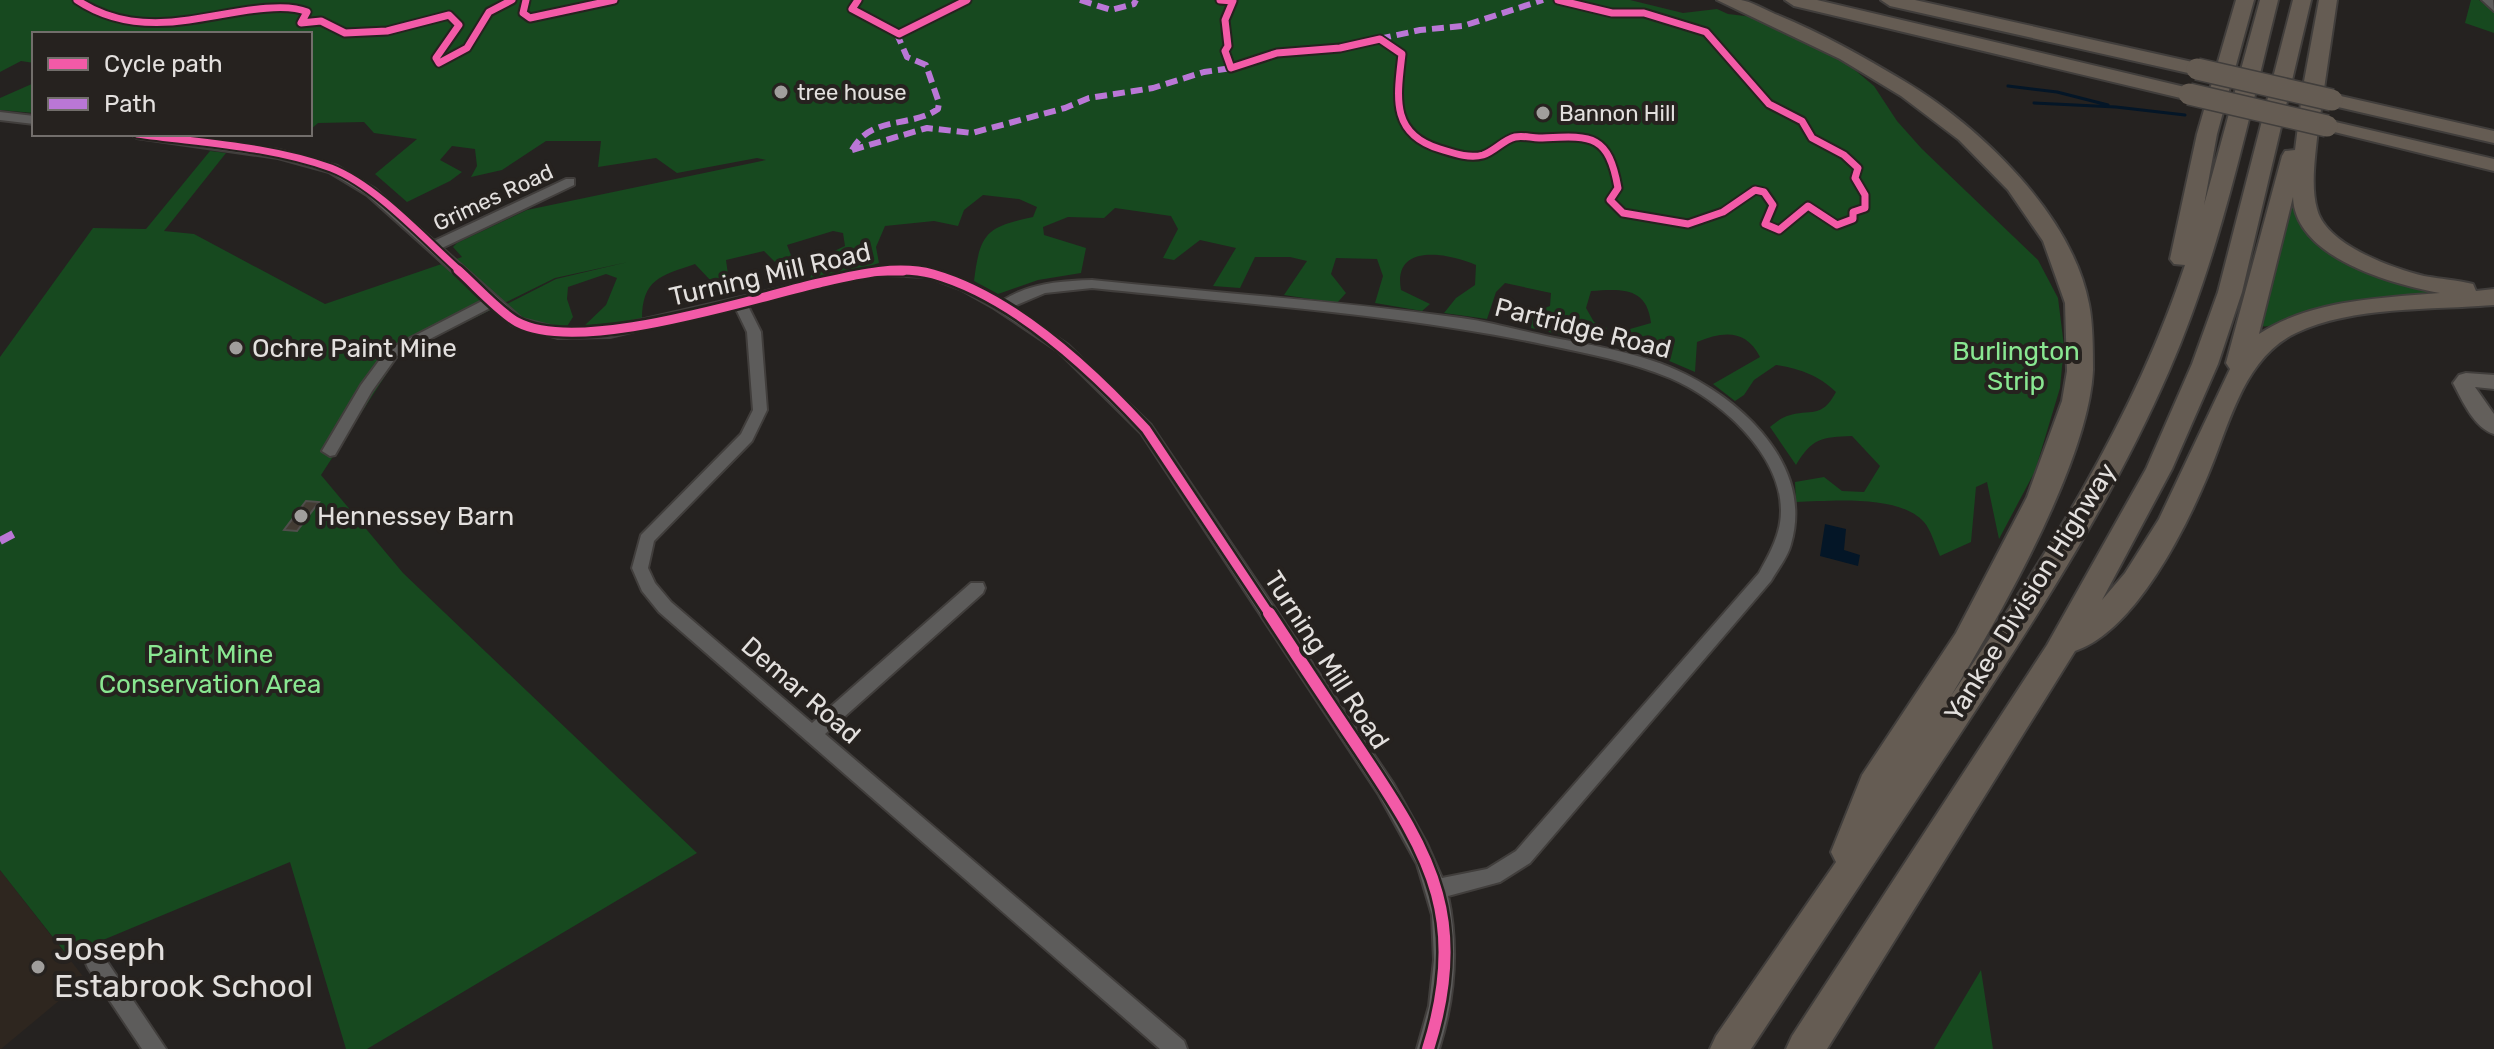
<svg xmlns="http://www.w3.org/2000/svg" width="2494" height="1049" font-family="Rubik,sans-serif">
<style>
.built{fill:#2e261f}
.green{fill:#17491f}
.water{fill:#041627}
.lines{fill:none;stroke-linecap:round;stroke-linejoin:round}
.stream{stroke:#041627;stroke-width:3}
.building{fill:#433b33;stroke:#504e4c;stroke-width:2}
.street-casing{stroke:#413e3c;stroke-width:4}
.secondary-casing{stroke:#413e3c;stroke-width:4}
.highway-casing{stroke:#413e3c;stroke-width:4}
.street{fill:#5d5c5b;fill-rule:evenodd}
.secondary{fill:#635f5b;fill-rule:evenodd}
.highway{fill:#655c53;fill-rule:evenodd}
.highway-bridge-casing{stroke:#413e3c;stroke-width:24;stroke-linecap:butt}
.highway-bridge{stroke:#655c53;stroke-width:21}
.quiet-far1{stroke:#ba77d6;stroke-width:6;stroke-dasharray:12 6;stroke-linecap:butt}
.quiet{stroke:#ba77d6;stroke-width:8;stroke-dasharray:15 8;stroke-linecap:butt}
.cycleway-far2-casing{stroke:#26221f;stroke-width:11}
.cycleway-far1-casing{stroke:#26221f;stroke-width:14}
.cycleway-casing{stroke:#26221f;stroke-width:17}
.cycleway-far2{stroke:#f35aa7;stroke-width:7}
.cycleway-far1{stroke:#f35aa7;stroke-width:9}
.cycleway{stroke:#f35aa7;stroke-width:12}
.poi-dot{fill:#a09e9c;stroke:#26221f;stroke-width:3}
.labels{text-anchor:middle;stroke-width:8;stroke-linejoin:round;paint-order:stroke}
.far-poi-label{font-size:22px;fill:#e3e0de;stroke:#26221f;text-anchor:start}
.far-street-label{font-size:22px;fill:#e3e0de;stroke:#26221f}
.street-label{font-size:26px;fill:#e3e0de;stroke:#26221f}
.poi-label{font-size:26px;fill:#e3e0de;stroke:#26221f;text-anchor:start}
.park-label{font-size:26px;fill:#89e791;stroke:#26221f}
.near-poi-label{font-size:32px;fill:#e3e0de;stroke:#26221f;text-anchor:start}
</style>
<rect width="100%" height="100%" fill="#252220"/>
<path class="built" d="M0,870l85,109 -84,70h-1z"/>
<path class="green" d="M0,0h1630l53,13 34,-4 11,5 25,3 63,28 -1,3 35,18 24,20 23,35 25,28 116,111 20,38 6,48 -4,42 -25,83 -36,68 -12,-57 -11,5 -5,55 -31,14c-5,-11 -9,-26 -16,-34 -25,-28 -93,-21 -128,-20l-1,-20 29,-5 18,14 22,1 16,-26 -28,-30c-30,1 -40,2 -56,29l-26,-38c5,-4 11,-9 17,-11 24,-8 34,4 49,-24 -18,-17 -36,-23 -60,-27l-22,15 -10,15 -9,6 -22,-17 47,-27c-14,-28 -37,-26 -63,-15l-2,30 -56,-24 -16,-3 7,-16 21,-6c-4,-37 -31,-34 -60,-32l-5,17 8,14 13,6 -9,15 -67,-15 3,-16 16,-6 1,-13 -46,-10 -9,9 -9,27 -43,-6 12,-15 19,-13 1,-20c-27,-12 -84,-23 -75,25l29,14 -8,7 -47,-8 8,-27 -6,-17 -41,-1 -5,16 15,19 -9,10 -53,-8 23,-34 -17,-4h-35l-15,31 -27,-2 23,-38 -36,-8 -26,20 -11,-2 15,-29 -7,-13 -56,-8 -11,10 -36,-1 -25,10 1,8 42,13 -5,25 -43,7 -40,14 -24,-13c6,-48 12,-54 59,-64l4,-10 -18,-8 -36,-4 -19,15 -6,16 -24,-5 -49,5 -9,21 3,16 -31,10 -38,6 5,-19 30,-14 -2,-13 -10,-2 -46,14 7,18 -16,2 -14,-14 -38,9 3,22h-17l-17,-18c-35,12 -53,15 -53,56l-59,7 23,-22 11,-27 -11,-4 -38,13 -1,12 6,18 -7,11 -43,-9 -18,-14 51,-26 72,-17 -73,16 -157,78 -77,119 82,98 294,280 -330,196h-21l-56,-187 -223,93 -67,-85v-513l93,-129 53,1 64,-78 16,2 -62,78 30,3 131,70 137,-47 -9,-10 4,-4 70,-33 239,-50 -9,-2 -80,15 -21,-15 -58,9 3,-26h-55l-44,29 -31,7 6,-11 -2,-17 -23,-3 -12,14 22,12 -12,9 -43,21 -32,-28 42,-35 -43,-6 -10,-11 -46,1 -8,7v-96h-276v29l-13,-2 -21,11z
M2471,0h8l15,12v21l-29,-10z
M34,83v30l-34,-3v-12z
M2295,187l31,55 133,51c-50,5 -101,8 -151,19 -13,3 -34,17 -47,14z
M1981,970l12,79h-59z"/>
<path class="water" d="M1825,524l21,5 -2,21 16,5 -2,11 -38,-10z"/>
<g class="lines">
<path class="stream" d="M2008,86l49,6 51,13
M2034,103l82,4 69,8"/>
</g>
<path class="building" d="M306,501l13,1 -22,29 -13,-1z"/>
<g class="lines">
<defs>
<path id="street" d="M2482,0h11l1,11z
M0,112l34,4v8l-34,-4z
M131,134h32l116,16 58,16 38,23 59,52 132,-62h8v6l-132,63 80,71 36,9 52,-1 240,-55c66,-10 94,-3 152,29 27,-18 59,-20 90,-21 123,13 247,21 369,38 30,4 60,13 89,19 45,9 93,16 135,37 62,31 128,94 106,170 -3,13 -14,26 -20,37l-241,282 -30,19 -52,14c11,52 7,102 -9,153h-22l12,-43 5,-46 -2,-45 -15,-51 -38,-69 -238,-362 -83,-82 -64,-43 -32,-18 -34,-13 -45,-2 -33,5 -103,24 14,28 6,78 -15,31 -98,100 -6,27 7,15 16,19 141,121 159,-140h12l2,5 -2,5 -158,141 359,307 3,8h-27l-501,-437 -17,-21 -10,-23 9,-33 100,-101 12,-24 -6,-78 -12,-25 -125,30 -52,1 -46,-13 -20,-18 -95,49 -25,35 -37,64 -5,1 -8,-5 39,-66 26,-35 97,-50 -117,-105 -38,-23 -51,-14 -141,-20zM1092,288c150,16 302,25 450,56 43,9 87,17 128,34 49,21 111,75 111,133 0,23 -11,42 -22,62l-243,278 -29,18 -45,9 -15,-34 -34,-61 -242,-358 -83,-80 -56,-38 33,-14z
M95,951l7,3 64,95h-24l-54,-81 -3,-7 3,-7z"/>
<path id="secondary" d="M2466,373l28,2v14l-19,-2 19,27v20c-20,-6 -32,-34 -41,-51l6,-8z"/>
<path id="highway" d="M1717,0c7,0 16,0 24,0 11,2 23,9 34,14 45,18 87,42 129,67 75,45 168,133 185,223 4,19 4,46 4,66 -4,91 -94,247 -142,326 92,-135 182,-274 234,-431l-11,-1 -4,-5 27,-125 39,-134h18l-37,134 -13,71 56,-205h18c-31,125 -57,252 -109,371 -54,124 -127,238 -201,351 -72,109 -145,218 -217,327h-41l6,-13 120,-174 -5,-10 31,-77 94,-142 71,-136 35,-96 5,-30 -2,-68 -22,-62 -35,-51 -49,-50 -58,-44 -61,-37z
M1785,0h32l372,88 10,6 -10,6 -395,-94z
M1881,0h34l282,63 10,6 -10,6 -307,-69z
M2293,0h18l-69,292 -24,72 -46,105 -70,131 23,-27 34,-54 71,-150 -4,-6 56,-207 3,-5 10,-1 8,-63 16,-87h18l-18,123 8,-3 167,39v12l-176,-43c-2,24 -8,57 -1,81 9,36 75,59 107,67 16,3 33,4 49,8l3,7 18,-2v16c-61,5 -143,1 -198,28 -53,25 -67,93 -88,142 -23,55 -73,156 -133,176l-248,398h-41l6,-13 255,-391 99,-176 46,-105 26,-72zM2293,197c2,61 99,87 147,96 -61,5 -129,7 -181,41z
M2332,94l162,37v12l-169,-39 -3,-4 3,-4z"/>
</defs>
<use href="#street" class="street-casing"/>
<use href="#secondary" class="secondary-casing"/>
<use href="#highway" class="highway-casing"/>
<use href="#street" class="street"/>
<use href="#secondary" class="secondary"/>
<use href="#highway" class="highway"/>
<defs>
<path id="highway-bridge" d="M2197,69l135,31
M2189,94l138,32"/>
</defs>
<use href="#highway-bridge" class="highway-bridge-casing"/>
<use href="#highway-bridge" class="highway-bridge"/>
<path class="quiet-far1" d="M1080,0l31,10 23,-6 2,-4
M1379,39l41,-9 43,-4 80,-26
M852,150l75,-22 45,5 93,-25 24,-10 64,-10 51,-16 35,-5
M852,150c19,-35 59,-22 86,-41l1,-6 -13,-38 -19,-8 -11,-25"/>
<path class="quiet" d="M0,541l17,-9"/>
<defs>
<path id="cycleway-far2" d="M77,0c34,23 72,26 112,20 32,-4 92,-20 118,-8l-6,11 20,-2 24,12 42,-2 62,-16 10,10 -23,33 3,5 28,-15 22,-36 23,-12
M526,0l-3,13 7,5 84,-18
M858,0l-6,9 47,25 68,-34
M1220,0l13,1 -8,19 3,26 -3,5 6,17 46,-15 63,-5 40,-9 22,15c-5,43 -12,80 38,95 13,4 29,10 43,6 12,-4 20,-15 32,-18 8,-2 16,1 24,1 51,-2 69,-6 79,50l-8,12 13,13 65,11 35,-12 32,-22 9,2 9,13 -8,19 14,6 29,-24 29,19 16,-6v-7l12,-4v-13l-10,-17 3,-10 -14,-13 -32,-17 -10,-17 -33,-17 -63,-72 -62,-19h-32l-54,-13
M137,134c64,9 133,12 194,34 46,18 93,71 130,104
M878,272h25"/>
<path id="cycleway-far1" d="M458,270c17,15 41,42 59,52 62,33 232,-23 302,-39 35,-8 78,-19 114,-9 81,23 157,94 213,155l124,186"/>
<path id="cycleway" d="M1269,613c30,46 60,91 91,137 29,44 63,92 77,144 14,51 7,105 -9,155"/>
</defs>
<use href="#cycleway-far2" class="cycleway-far2-casing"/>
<use href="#cycleway-far1" class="cycleway-far1-casing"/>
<use href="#cycleway" class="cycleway-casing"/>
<use href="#cycleway-far2" class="cycleway-far2"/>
<use href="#cycleway-far1" class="cycleway-far1"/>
<use href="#cycleway" class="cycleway"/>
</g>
<g class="poi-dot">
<circle cx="781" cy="92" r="8"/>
<circle cx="1543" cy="113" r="8"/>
<circle cx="236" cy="348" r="8"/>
<circle cx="301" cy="516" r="8"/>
<circle cx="38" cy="967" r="8"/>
</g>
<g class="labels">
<g class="far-poi-label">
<text x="797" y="100">tree house</text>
<text x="1559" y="121">Bannon Hill</text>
</g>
<g class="far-street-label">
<text transform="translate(493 197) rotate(-25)" y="8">Grimes Road</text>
</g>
<g class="street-label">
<text transform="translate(770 274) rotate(-13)" y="9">Turning Mill Road</text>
<text transform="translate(1583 328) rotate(14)" y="9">Partridge Road</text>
<text transform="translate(2030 592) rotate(-58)" y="9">Yankee Division Highway</text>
<text transform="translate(1327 660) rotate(57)" y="9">Turning Mill Road</text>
<text transform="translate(801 690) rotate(41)" y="9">Demar Road</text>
</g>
<g class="poi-label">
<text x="252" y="357">Ochre Paint Mine</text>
<text x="317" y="525">Hennessey Barn</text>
</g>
<g class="park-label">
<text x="2016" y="360">Burlington<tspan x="2016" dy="30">Strip</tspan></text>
<text x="210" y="663">Paint Mine<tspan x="210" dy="30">Conservation Area</tspan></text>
</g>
<g class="near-poi-label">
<text x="54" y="960">Joseph<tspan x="54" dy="37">Estabrook School</tspan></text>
</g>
</g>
<rect x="32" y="32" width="280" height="104" fill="#26221f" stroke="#726e6b" stroke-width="2"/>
<rect x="48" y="58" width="40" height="12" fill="#f35aa7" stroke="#726e6b" stroke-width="2"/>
<text x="104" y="72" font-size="24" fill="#e3e0de">Cycle path</text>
<rect x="48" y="98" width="40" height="12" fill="#ba77d6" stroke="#726e6b" stroke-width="2"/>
<text x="104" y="112" font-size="24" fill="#e3e0de">Path</text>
</svg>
